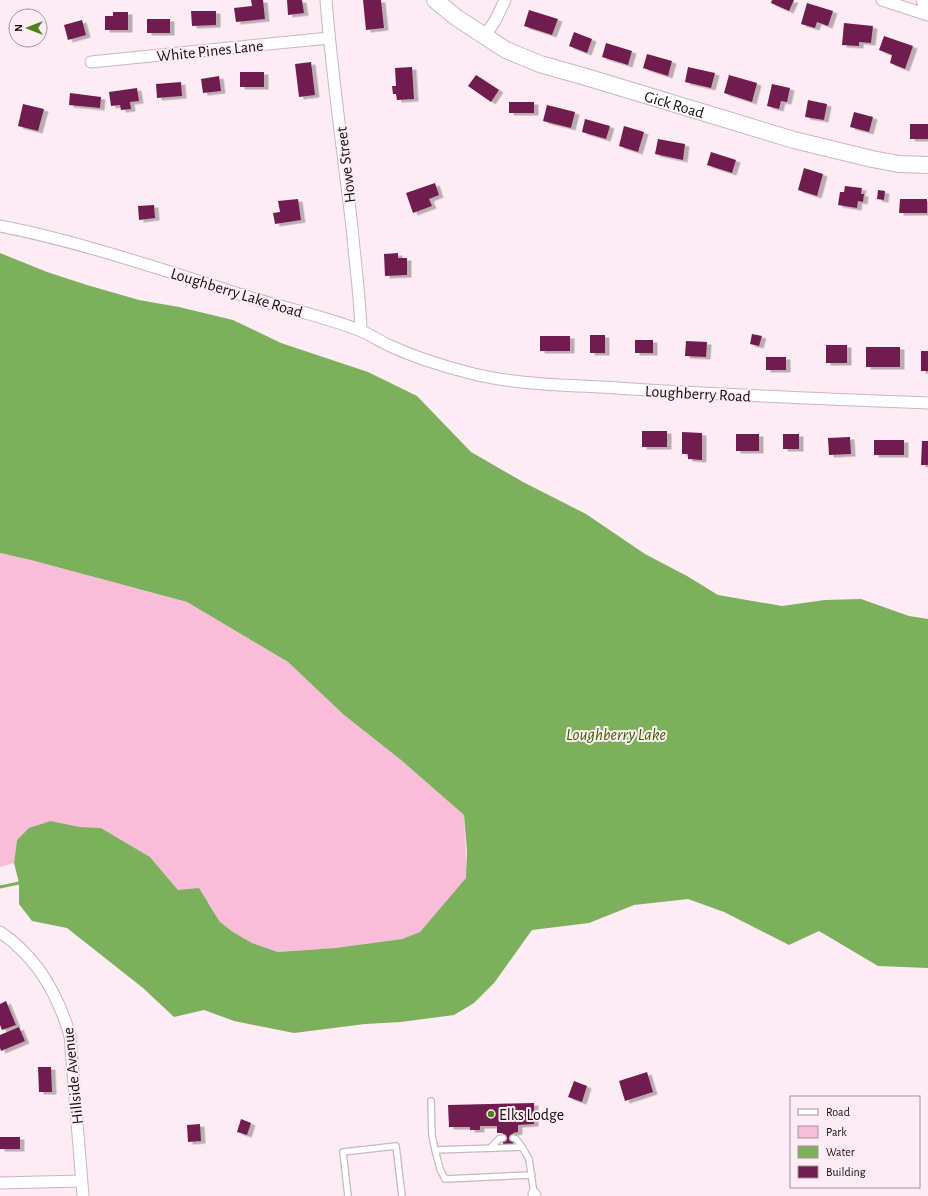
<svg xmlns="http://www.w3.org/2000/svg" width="928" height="1196" font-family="'Alegreya Sans',sans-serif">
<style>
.green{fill:#f9bdda}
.water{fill:#7db05c}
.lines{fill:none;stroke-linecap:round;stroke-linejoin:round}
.stream{stroke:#7db05c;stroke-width:3}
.building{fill:#711e50;filter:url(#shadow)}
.lane-casing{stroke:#cab6bf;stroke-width:8}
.street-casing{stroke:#cab6bf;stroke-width:13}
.secondary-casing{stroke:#cab6bf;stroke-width:18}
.lane{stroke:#fff;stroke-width:5.5}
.street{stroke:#fff;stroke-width:11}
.secondary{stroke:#fff;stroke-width:16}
.poi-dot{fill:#4a821b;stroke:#fdecf3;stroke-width:1.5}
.labels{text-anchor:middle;stroke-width:4;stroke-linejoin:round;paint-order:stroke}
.street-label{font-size:16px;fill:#150e11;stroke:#fdecf3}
.poi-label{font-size:16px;fill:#150e11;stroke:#fdecf3;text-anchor:start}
.water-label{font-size:17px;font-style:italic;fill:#346204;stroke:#fdecf3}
</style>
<defs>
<filter id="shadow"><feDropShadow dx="4.5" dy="2.5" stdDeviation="0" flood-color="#0004"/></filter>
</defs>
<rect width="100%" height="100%" fill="#fdecf3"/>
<path class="green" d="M0,553l31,7 156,42 101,60 56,53 57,45 63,55 3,63 -47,54 -18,7 -67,9 -57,4 -26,-9 -19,-11 -13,-10 -11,-19 -31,-13 -28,-33 -49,-29 -21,-1 -29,-6 -34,19 -3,23 -14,4z"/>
<path class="water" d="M0,253l47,19 40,13 52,15 40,7 54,13 48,23 87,29 49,24 54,56 52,30 63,32 59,40 42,22 31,19 64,11 43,-6 36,-1 48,17 19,3v349l-50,-2 -59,-35 -30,14 -65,-33 -36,-13 -54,6 -45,18 -57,7 -38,53 -20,20 -20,12 -53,7 -36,2 -71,9 -60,-12 -30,-11 -30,7 -31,-29 -76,-60 -35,-7 -13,-17v-21l-5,-20 3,-23 12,-12 22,-7 29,6 21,1 49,29 28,33 21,-2 21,34 13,10 19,11 26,9 57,-4 67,-9 18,-7 46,-54 1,-27 -3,-36 -63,-55 -57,-45 -56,-53 -101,-60 -156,-42 -31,-7z"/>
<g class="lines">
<path class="stream" d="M0,887l19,-4"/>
</g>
<path class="building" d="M251,0h12l2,19 -29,3 -2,-14 18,-2z
M287,0h15l2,13 -16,2z
M363,0h18l3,28 -18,2z
M772,0h22l-5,11 -18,-8z
M807,3l26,8 -5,15 -11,-4 -2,6 -14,-4z
M529,10l29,9 -6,16 -28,-9z
M191,11h25v14l-24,1z
M113,12h15v18h-23v-14h8z
M147,19h23v14h-23z
M82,20l4,15 -18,5 -4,-15z
M844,23l29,3 -2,17 -12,-1v4l-17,-1z
M574,32l18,7 -5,14 -18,-7z
M884,36l29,10 -8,23 -15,-6 2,-8 -13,-5z
M606,43l26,8 -4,14 -26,-8z
M647,54l25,7 -4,15 -25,-8z
M311,62l4,33 -16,2 -4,-33z
M412,67l2,32 -17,1 -1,-6h-3l-1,-8h4l-1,-18z
M688,67l27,6 -4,15 -26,-6z
M240,72h24v15h-24z
M476,75l23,15 -8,12 -23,-16z
M729,75l28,8 -5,19 -28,-9z
M219,76l2,15 -18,2 -2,-14z
M181,82l1,14 -25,2 -1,-14z
M772,84l18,4 -3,14 -6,-1 -2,8 -12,-3z
M137,88l2,13 -9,1 1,7 -10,1 -1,-5 -9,1 -2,-14z
M70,93l31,4 -1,11 -31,-3z
M808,100l19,4 -3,16 -19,-3z
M509,102h25v11h-25z
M23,104l21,5 -6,22 -20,-5z
M547,105l28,7 -4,16 -28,-7z
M854,112l19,5 -4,15 -19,-5z
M585,119l25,7 -4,13 -24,-7z
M910,124h18v15h-18z
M624,126l20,6 -6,20 -19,-6z
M658,139l27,5 -2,16 -28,-6z
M711,152l25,8 -4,13 -25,-8z
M804,168l19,6 -6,22 -19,-6z
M435,183l4,12 -10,4 3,7 -19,7 -7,-20z
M845,186l17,2 -1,6h3l-1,8 -5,-1 -1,7 -19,-3 2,-13h4z
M878,190l7,1 -1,9 -7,-1z
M298,199l3,21 -26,4 -2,-11 7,-1 -2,-11z
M900,199h27v14h-28z
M154,205l1,13 -16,2 -1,-14z
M398,253v5h9v17l-22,1 -1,-22z
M752,334l10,2 -3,10 -9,-2z
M590,335h15v18h-15z
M540,336h30v15h-30z
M635,340h18v13h-18z
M686,341l21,1 -1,15 -21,-1z
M826,345h21v18h-21z
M866,347h34v20h-34z
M921,351h7v20h-7z
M766,357h20v13h-20z
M642,431h25v16h-25z
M682,432l20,1v27l-14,-1v-5h-6z
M736,434h23v17h-23z
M783,434h16v15h-16z
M850,437l1,17 -22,1 -1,-17z
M874,440h30v15h-30z
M922,441h6v24h-7z
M6,1001l10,24 -14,5 -2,-5v-21z
M19,1027l6,14 -24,10 -1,-3v-13z
M38,1067h13l1,25h-13z
M647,1072l6,20 -28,9 -6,-20z
M574,1081l13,5 -5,16 -14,-5z
M534,1103v21l-16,1v7l-5,1v11h-10v-11h-6v-7h-17v4h-10v-3h-21l-1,-22z
M241,1119l10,4 -4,12 -10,-3z
M200,1124l1,17 -13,1 -1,-17z
M0,1137h20v12h-20z"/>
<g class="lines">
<defs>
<path id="lane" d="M431,1101l1,34 3,15
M513,1138l3,1 6,8
M490,1148l9,-9 4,-1
M532,1175l-87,4 -5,-10 -5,-19 87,-3 7,12 5,35
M348,1196l-5,-44 53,-6 6,50"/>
<path id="street" d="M326,0c6,76 17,151 26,227 3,35 8,69 9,103
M882,0l46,15
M922,0l6,15
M484,37l11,-16 10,-21
M91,62l238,-24
M0,226c81,16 160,43 239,68 40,13 81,21 120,36 10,4 19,10 29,15 26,12 54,21 82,28 45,12 100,12 147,15 104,7 207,11 311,15
M0,932c37,25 58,62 70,104l13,160
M0,1183l81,-2
M534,1194l1,2"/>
<g id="secondary">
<path id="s1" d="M435,0l22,18 49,32 34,14 46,13 208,63 78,19 27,5 29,1"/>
</g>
</defs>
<use href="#lane" class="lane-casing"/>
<use href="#street" class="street-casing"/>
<use href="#secondary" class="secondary-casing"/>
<use href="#lane" class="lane"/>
<use href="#street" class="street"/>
<use href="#secondary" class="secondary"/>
</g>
<circle class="poi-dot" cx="491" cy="1114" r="4"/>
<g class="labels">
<g class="street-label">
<text transform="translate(210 50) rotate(-6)" y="6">White Pines Lane</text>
<text dy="6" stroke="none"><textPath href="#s1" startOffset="264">Gick Road</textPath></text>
<text transform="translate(345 165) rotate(-97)" y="6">Howe Street</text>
<text transform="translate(237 292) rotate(17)" y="6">Loughberry Lake Road</text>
<text transform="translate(698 393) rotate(3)" y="6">Loughberry Road</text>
<text transform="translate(72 1076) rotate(-96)" y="6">Hillside Avenue</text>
</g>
<g class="poi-label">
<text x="499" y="1120">Elks Lodge</text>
</g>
<g class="water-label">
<text x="616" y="740">Loughberry Lake</text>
</g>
</g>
<rect x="790" y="1096" width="130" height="92" fill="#fdecf3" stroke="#a09399"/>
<rect x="798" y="1109" width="20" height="6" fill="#ffffff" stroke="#a09399"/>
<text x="826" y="1116" font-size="12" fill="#150e11">Road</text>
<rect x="798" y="1126" width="20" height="12" fill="#f9bdda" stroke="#a09399"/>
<text x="826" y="1136" font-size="12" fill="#150e11">Park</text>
<rect x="798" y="1146" width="20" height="12" fill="#7db05c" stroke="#a09399"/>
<text x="826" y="1156" font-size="12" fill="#150e11">Water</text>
<rect x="798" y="1166" width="20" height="12" fill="#711e50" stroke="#a09399"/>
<text x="826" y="1176" font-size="12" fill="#150e11">Building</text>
<g transform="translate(28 28) rotate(270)"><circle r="19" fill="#fdecf3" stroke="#a09399"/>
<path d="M0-3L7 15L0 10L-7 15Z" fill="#4a821b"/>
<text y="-6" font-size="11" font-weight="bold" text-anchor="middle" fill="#150e11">N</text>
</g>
</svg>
